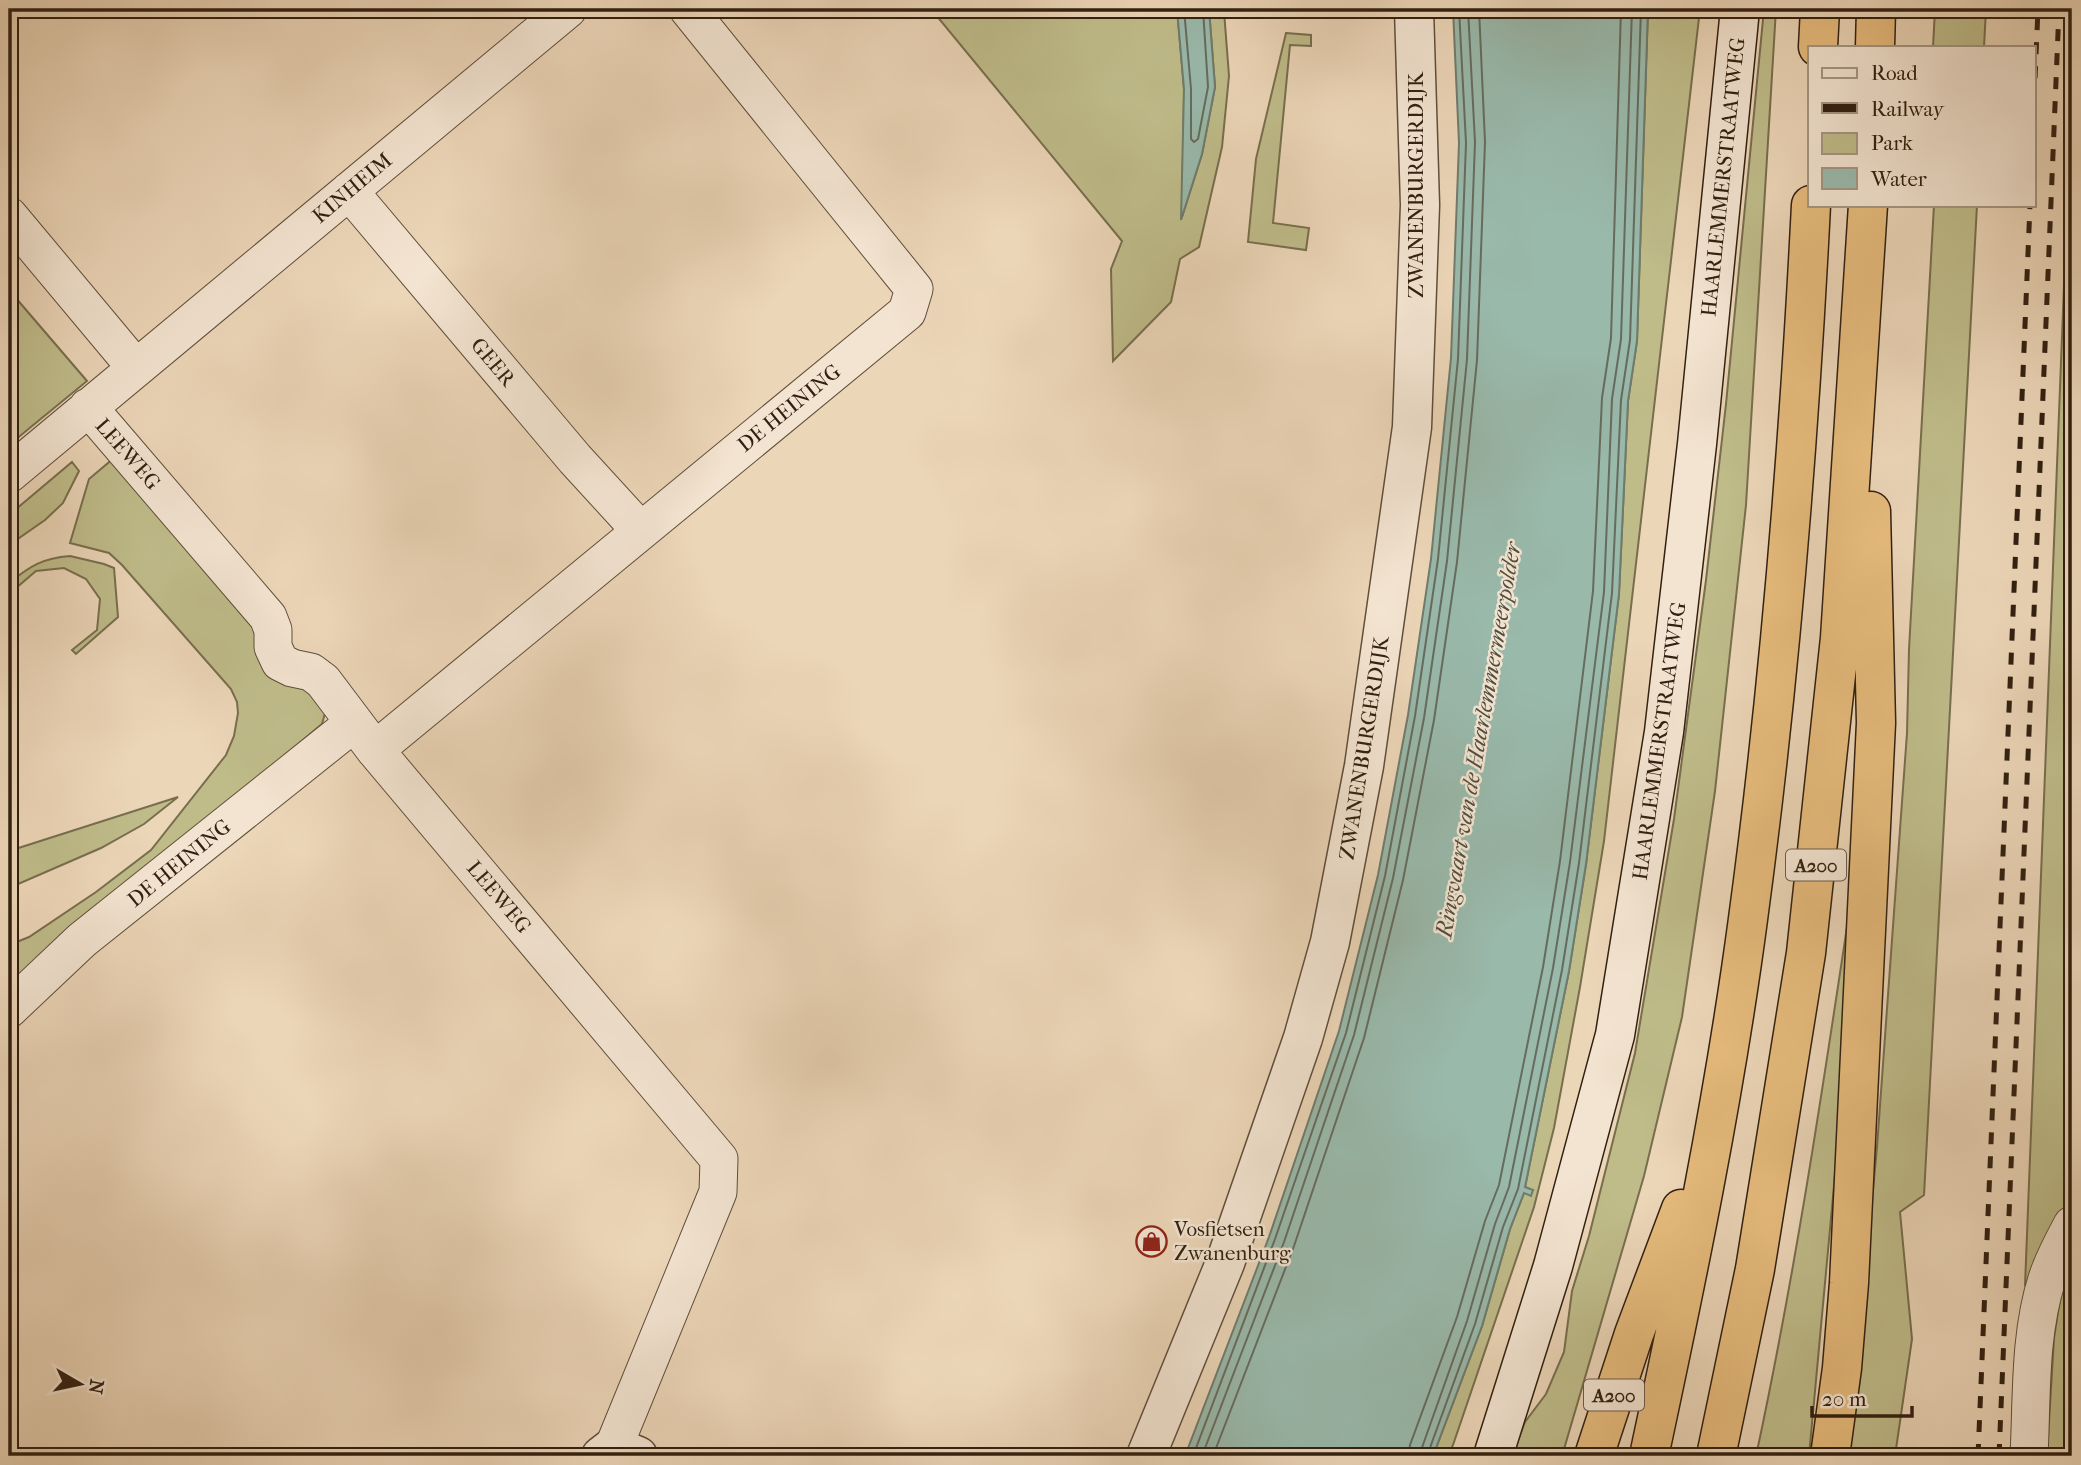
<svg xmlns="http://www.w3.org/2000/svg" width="2081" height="1465" font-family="'IM FELL French Canon',serif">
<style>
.green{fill:#bfbc8a;stroke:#786e4e;stroke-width:2}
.water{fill:#99b9ab;stroke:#6f7c6d;stroke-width:2}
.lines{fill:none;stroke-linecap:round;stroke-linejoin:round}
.shore{stroke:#656c5e;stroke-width:2}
.minor-casing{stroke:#604e3b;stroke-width:39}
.tertiary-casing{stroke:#604e3b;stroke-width:41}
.secondary-casing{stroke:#312011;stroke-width:41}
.motorway-casing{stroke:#312011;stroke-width:41}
.minor{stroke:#f3e4d1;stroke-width:37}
.tertiary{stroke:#f3e4d1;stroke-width:38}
.secondary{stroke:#f3e4d1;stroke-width:38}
.motorway{stroke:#e6bb7c;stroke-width:38}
.rail{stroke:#312011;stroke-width:5;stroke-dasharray:12 12;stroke-linecap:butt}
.labels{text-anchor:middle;stroke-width:5;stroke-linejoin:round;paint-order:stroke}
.shield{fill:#f3e4d1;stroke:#6b5b4b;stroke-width:2}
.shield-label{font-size:19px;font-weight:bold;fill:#312011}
.street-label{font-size:21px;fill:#312011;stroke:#f3e4d1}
.poi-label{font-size:21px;fill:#312011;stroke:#f3e4d1;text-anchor:start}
.water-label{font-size:23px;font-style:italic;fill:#504e3f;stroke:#f3e4d1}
</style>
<rect width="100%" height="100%" fill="#ecd6b8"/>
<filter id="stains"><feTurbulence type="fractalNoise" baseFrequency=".00286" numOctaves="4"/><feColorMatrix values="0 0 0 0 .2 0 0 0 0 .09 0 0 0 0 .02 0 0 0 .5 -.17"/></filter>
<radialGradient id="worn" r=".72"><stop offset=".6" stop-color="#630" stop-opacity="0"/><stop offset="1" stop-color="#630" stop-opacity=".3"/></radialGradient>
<path class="green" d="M931,9h246l7,80 -2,128 20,-63 13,-67 -6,-78 15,2 5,65 -7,71 -23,100 -19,12 -9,43 -58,59 -2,-92 11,-28z
M1648,9h52l-96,832 -24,146 -26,141 -20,79 -81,238 -5,11h-15l49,-130 28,-97 14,-36 8,-3 -7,-3 44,-216 17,-107 33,-270 9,-193 9,-60z
M1764,9h12l-30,496 -31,286 -33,226 -38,159 -82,280h-50l13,-34 21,-28 18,-42 8,-61 17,-55 46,-183 39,-234 32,-239 20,-176z
M1935,9h51l-2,38h-51z
M1286,33l25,2v11l-21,-1 -17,178 36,5 -3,22 -58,-8 8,-83z
M2072,80v1124l-47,82z
M1934,205h43l-53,990 -24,17 12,127 -17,117h-46l28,-309 30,-414 2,-84z
M9,290l78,91 -78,64z
M114,458l146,166 -5,23 4,12 7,11 37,13 24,23 -5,18 -313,262v-41l20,-8 67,-45 55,-42 75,-95 8,-19 4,-23 -1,-11 -6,-13 -109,-124 -13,-12 -39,-10 19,-64z
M72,462l7,9 -16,32 -18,17 -36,25v-30z
M70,556l34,8 10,4 4,49 -42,37 -4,-4 25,-20 3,-31 -14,-20 -22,-11 -28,3 -27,23v-11c21,-17 34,-25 61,-27z
M178,797l-34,27 -43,24 -92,40v-37z
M1848,920l-7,190 -32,346h-53c38,-177 65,-356 92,-536z
M2072,1267v189h-25l7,-118 8,-52z"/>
<path class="water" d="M1177,9h32l6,78 -13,67 -21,66 3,-131z
M1453,9h195l-11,332 -9,60 -9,193 -33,270 -17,107 -44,216 8,3 -2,6 -7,-3 -14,36 -28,97 -49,130h-248l84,-219 70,-206 39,-156 30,-160 23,-156 20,-201 8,-215z"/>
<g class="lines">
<path class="shore" d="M1184,9l7,80v50l3,3 4,-3 10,-52 -5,-78
M1193,1456l82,-217 71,-206 39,-157 30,-160 23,-157 20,-200 8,-216 -7,-134
M1202,1456l82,-214 70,-207 39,-157 31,-160 23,-157 20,-202 8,-217 -7,-133
M1213,1456l81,-210 70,-208 39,-158 31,-160 23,-158 20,-202 8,-218 -6,-133
M1408,1456l2,-11 47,-128 28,-96 14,-36 44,-218 17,-106 33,-270 9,-193 9,-60 10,-329
M1419,1456l48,-135 28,-97 14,-37 44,-219 17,-106 34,-270 8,-193 9,-60 11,-330
M1427,1456l48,-132 28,-97 15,-38 44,-219 17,-107 33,-270 9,-193 9,-60 11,-331"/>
<defs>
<path id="minor" d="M349,191l226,268 65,71
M9,216l127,152
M88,407l180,210 5,13v17l7,15 12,6 19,4 12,9 52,69 344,409 -1,33 -104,254
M9,474l559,-465
M375,750l532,-438 7,-23 -226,-280
M9,1009l73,-69 272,-217
M2029,1456c3,-58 0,-121 18,-177 6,-19 16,-37 25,-54"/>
<path id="tertiary" d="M601,1456l13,-10 24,10
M1146,1456l79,-193 78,-225 27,-96 34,-176 48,-339 8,-222 -6,-196"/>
<path id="secondary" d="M1493,1456l60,-190 62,-231 49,-303 33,-288 43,-435"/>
<path id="motorway" d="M1818,47l2,-38
M1875,47l1,-38
M1594,1456l40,-122 47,-125
M1649,1456c38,-178 75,-356 99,-537 32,-236 51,-476 63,-714
M1716,1456l39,-187 51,-316 34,-315 28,-433
M1830,1456l12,-88 7,-85 27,-560 -5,-212"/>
</defs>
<use href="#minor" class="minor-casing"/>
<use href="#tertiary" class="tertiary-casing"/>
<use href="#secondary" class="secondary-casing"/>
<use href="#motorway" class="motorway-casing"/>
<use href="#minor" class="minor"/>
<use href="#tertiary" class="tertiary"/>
<use href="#secondary" class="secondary"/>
<use href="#motorway" class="motorway"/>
<path class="rail" d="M2034,102l4,-93
M1978,1456l52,-1251
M1999,1456l60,-1447"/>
</g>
<defs>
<symbol id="shop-ring" viewBox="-11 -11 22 22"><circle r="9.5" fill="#f3e4d1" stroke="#8f2418" stroke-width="1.5"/><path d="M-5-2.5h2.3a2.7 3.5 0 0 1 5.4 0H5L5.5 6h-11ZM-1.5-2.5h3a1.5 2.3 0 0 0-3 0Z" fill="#8f2418"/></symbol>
</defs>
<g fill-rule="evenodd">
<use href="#shop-ring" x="1134" y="1224" width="35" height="35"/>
</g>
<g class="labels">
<g class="shield">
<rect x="1786" y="849.5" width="60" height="31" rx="5"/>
<rect x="1584" y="1379.5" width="60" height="31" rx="5"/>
</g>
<g class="shield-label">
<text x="1816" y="872">A200</text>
<text x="1614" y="1402">A200</text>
</g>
<g class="street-label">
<text transform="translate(1723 177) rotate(-84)" y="7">HAARLEMMERSTRAATWEG</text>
<text transform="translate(1416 185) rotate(-90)" y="7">ZWANENBURGERDIJK</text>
<text transform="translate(352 188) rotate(-40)" y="7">KINHEIM</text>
<text transform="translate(493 362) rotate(50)" y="7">GEER</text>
<text transform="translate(789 408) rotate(-39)" y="7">DE HEINING</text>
<text transform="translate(128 454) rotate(49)" y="7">LEEWEG</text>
<text transform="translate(1659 741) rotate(-82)" y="7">HAARLEMMERSTRAATWEG</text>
<text transform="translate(1364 748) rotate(-81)" y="7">ZWANENBURGERDIJK</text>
<text transform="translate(179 863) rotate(-39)" y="7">DE HEINING</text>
<text transform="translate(499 897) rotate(50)" y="7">LEEWEG</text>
</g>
<g class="poi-label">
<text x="1174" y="1236">Vosfietsen<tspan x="1174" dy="24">Zwanenburg</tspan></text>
</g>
<g class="water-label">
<text transform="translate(1478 740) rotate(-80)" y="8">Ringvaart van de Haarlemmermeerpolder</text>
</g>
</g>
<rect width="2081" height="1465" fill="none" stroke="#ecd6b8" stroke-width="35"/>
<rect x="10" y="10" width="2060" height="1444" fill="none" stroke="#312011" stroke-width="3.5"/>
<rect x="18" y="18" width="2046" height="1430" fill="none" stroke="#312011" stroke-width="2"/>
<rect x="1808" y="46" width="228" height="161" fill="#f3e4d1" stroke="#a59684" stroke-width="2"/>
<rect x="1822" y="68" width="35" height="10" fill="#f3e4d1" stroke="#a59684" stroke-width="2"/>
<text x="1871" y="80" font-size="21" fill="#312011">Road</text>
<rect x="1822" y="103" width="35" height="10" fill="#312011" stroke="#a59684" stroke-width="2"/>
<text x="1871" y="116" font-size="21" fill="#312011">Railway</text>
<rect x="1822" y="133" width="35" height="21" fill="#bfbc8a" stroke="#a59684" stroke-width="2"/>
<text x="1871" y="150" font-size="21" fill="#312011">Park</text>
<rect x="1822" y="168" width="35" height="21" fill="#99b9ab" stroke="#a59684" stroke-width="2"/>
<text x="1871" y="186" font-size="21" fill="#312011">Water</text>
<g transform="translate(80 1384) rotate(99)" stroke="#f3e4d1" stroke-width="5" paint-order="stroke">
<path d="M0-5L12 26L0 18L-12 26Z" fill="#312011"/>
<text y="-10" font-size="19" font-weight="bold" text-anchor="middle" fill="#312011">N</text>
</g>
<path d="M1812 1406v10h100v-10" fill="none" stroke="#312011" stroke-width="3.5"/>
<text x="1822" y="1406" font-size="21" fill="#312011" stroke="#f3e4d1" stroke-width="5" paint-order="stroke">20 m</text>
<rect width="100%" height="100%" filter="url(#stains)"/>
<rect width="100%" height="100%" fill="url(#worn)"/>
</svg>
